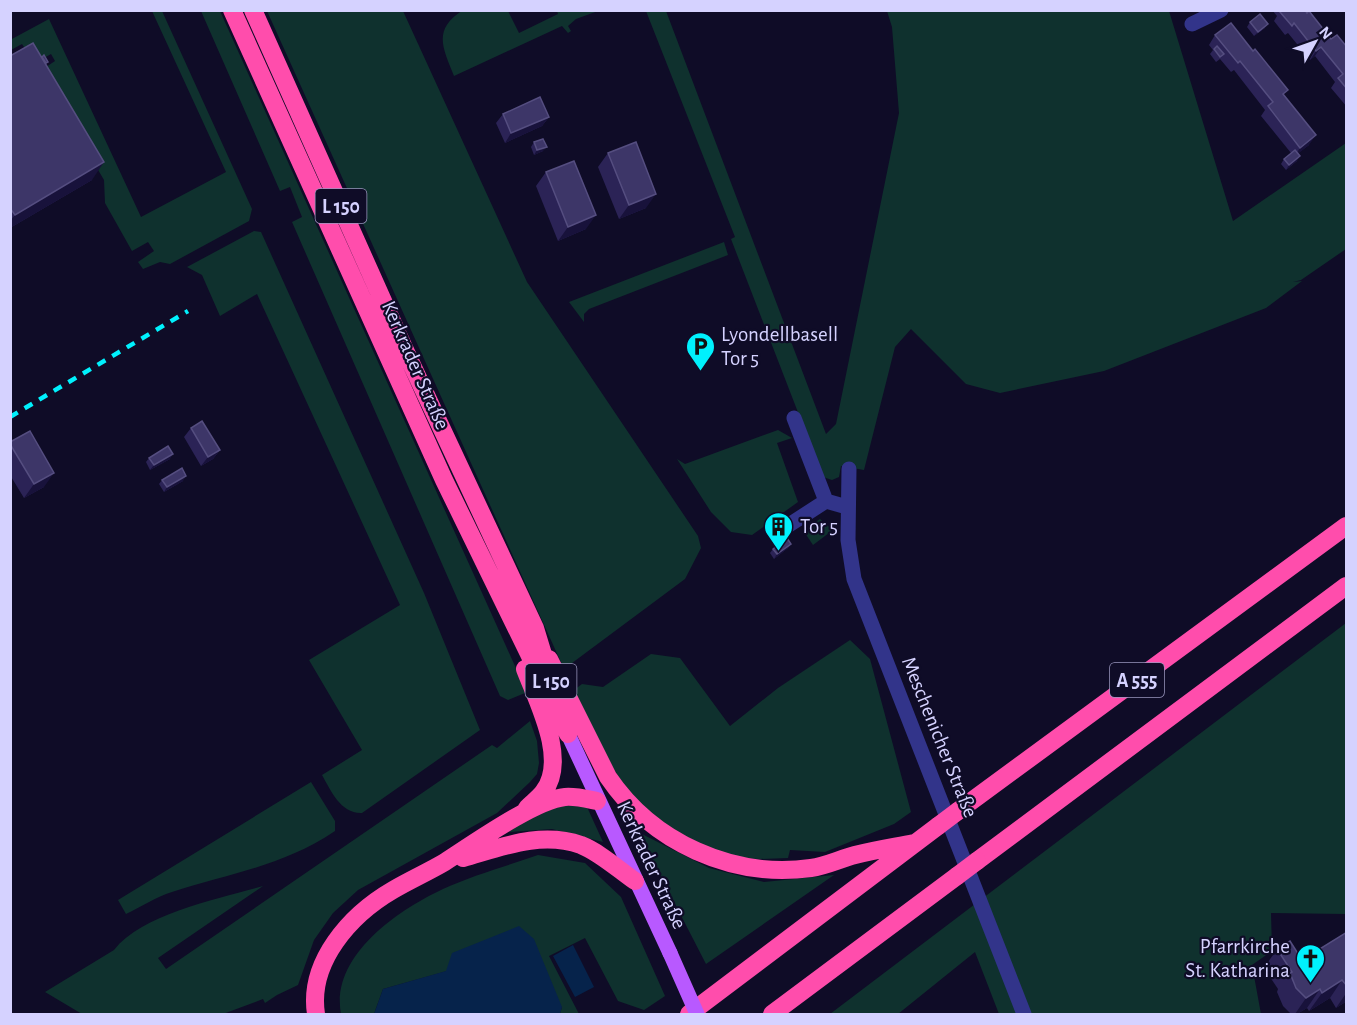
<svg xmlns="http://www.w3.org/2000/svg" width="1357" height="1025" font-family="'Alegreya Sans',sans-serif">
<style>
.green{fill:#0f312e}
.water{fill:#06234b}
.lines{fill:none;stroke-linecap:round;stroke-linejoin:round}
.minor{stroke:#32348a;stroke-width:15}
.major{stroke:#b859ff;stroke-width:15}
.highway{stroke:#ff4dac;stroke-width:18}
.rail{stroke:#00f1fd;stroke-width:4.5;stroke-dasharray:9 8;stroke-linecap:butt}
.major-bridge{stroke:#b859ff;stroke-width:15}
.highway-bridge{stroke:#ff4dac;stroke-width:18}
.wall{fill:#2b2356}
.shaded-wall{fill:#18123b}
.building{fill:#3d3668;stroke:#554e80;stroke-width:1.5}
.labels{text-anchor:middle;stroke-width:4.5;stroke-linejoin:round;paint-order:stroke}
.shield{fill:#0f0c27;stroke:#9a97be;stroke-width:1.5}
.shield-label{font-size:20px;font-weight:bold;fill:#d5d2ff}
.poi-label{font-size:21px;fill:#d5d2ff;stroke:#0f0c27;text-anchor:start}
.street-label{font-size:21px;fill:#d5d2ff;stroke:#0f0c27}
</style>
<rect width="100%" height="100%" fill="#0f0c27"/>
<path class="green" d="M463,10l45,1 11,22 39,-19 -1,-3h41l-22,8 -8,7 3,5 -3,2 -6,-7 -108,50c-11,-28 -22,-46 9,-66z
M152,11h10l90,198 -3,12 -79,43 -10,-2 -17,7 -5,-7 16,-11 -6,-9 -16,9 -27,-48 -1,-23 -64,-109 15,-10 -4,-7 -16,9 -13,-19 -11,6 -1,-10 39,-21 92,198 85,-45z
M201,11h19l299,664 6,18 -17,7 -8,-4 -208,-474 10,-5 -12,-30 -10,4z
M267,11h136l124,271 171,254 3,12 -16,31 -121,90z
M646,11h20l160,423 10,-10 63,-311 -7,-86 -5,-16h282l64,210 113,-78v106l-45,31 -8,2 9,-1 -36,27 -162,63 -104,22 -34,-9 -55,-55 -16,18 -31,123 -23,-4 -2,11 -7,3 -9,-3 -87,-225 -5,-13 4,-2z
M254,231l7,1 163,361 56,137 -118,83c-21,1 -31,-22 -40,-38l40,-25 -53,-90 91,-55 -143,-311 -37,22 -18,-41 -15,-8z
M724,242l4,13 -139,54 -5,5v8l-15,-20z
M778,430l14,8 -15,5 21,59 -46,33 -21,-3 -20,-20 -34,-53 8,5z
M820,519l13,11 -20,15 -10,-15z
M1346,623v291l-75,-1 1,38 -20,14 9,49h-262l-24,-62 -77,62h-68z
M850,640l20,19 41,153 -17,12 -69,28 -35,-2 -2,8c-13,0 -28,2 -41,0 -49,-6 -103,-40 -129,-82 -17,-27 -30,-57 -44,-86l8,-6 21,3 48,-33 29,4 50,68 48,-38z
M530,721l7,20 2,22 -2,11 -7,8 -33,31 -139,77 -25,23 -19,27 -16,45 -21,10 -12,8 -2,-4 -40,15h-141l-37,-22 69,-42c29,-37 106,-51 149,-64l-105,72 8,11 326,-224 5,3z
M311,782l24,39v10c-52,35 -104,42 -163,61 -16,5 -31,15 -46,22l-8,-14z
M560,805l27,2 16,35 -51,-13 -43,3 7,-6z
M638,832l71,36 55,14 70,-7 -128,89z
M538,855l47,8 36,34 44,99 -21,14 -26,-9 -33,-63 -36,18 30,58h-19l2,-7 -115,-36 -64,18 -9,25h-33c-11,-58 57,-104 102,-125 30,-14 64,-23 95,-34z"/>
<path class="water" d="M519,926l15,13 28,68 -2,7h-186l9,-25 63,-18 6,-18z
M573,945l21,42 -19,10 -22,-41z"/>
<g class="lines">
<path class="minor" d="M1192,24l29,-14
M794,418l32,83 21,6
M849,469l-1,71 6,39 170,435
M789,525l37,-24"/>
<path class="major" d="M568,734l102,219"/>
<path class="highway" d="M232,10l212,470 124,254
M253,10l151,338 131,280 14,46
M549,659l59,118c44,65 124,102 203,91 15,-2 29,-9 44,-13 19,-5 39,-8 59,-12
M525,669c12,32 43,90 19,122 -4,6 -11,11 -17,17
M958,811l388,-285
M463,858c39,-11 78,-27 118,-13 18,7 37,24 54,36
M977,861l369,-275
M316,1014c-8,-52 34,-99 77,-124 17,-10 35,-18 52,-28 28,-18 90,-62 120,-65 10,-1 22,2 32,4
M689,1014l249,-188
M772,1014l185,-138"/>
<path class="rail" d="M10,417l178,-106"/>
<path class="major-bridge" d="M670,953l27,61"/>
<path class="highway-bridge" d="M938,826l20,-15
M957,876l20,-15"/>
</g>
<path class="wall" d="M1272,10h33l26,29 16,8v60l-16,-19 4,-6 -20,-26 -5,4 -22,-27 -3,2 -11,-14 3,-5z
M1250,22l15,6 -11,8 -7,-9z
M1215,35l69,61 25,49 -11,8 -1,8 -11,9 -5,-6 3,-5 7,-6 -30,-37 4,-6 -31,-40 -3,2 -11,-13 -4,3 -6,-8 3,-4 -4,-5z
M10,56l32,1 6,5 -2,2 46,116 -82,48z
M503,114l46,3 -7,9 -37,17 -9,-20z
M534,142l9,9 -9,4 -3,-8z
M608,153l38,55 -27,11 -21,-52z
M546,172l40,57 -28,12 -22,-55z
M191,428l29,22 -7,9 -12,7 -17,-29z
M10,442l34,45 -20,11 -14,-23z
M149,458l21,1 -20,11 -4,-8z
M162,480l21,1 -19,11 -5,-8z
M791,544l-3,4 -14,11 -4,-6 3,-4z
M1347,887v18h-2z
M1347,932v69l-11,7 -6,-10 -21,13 -2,-3 -10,6h-6l-8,-8 -6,-14 1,-3 -14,-21 13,-19 25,11z"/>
<path class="shaded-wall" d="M1268,24l-3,4 -11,8 4,-4z
M1321,47l-6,9 -5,4 6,-9z
M549,117l-7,9 -37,17 6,-10z
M1316,135l-7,10 -15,12 6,-9z
M547,147l-4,4 -9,4 3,-5z
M1300,156l-3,5 -11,9 3,-5z
M104,162l-12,18 -82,48v-7l5,-6z
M656,194l-10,14 -27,11 10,-14z
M596,215l-10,14 -28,12 10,-14z
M220,450l-7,9 -12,7 7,-9z
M173,454l-3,5 -20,11 4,-5z
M54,473l-10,14 -20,11 10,-14z
M186,476l-3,5 -19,11 3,-5z
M791,544l-3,4 -14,11 3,-5z
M1342,980l-12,18 -21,13 13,-18z
M1320,989l-13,19 -10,6h-2l11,-16z
M1347,992v9l-11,7z"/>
<path class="building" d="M1282,10h23l2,3 2,-2 22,28 6,-4 10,12v42l-9,-11 5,-4 -22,-27 -5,4 -22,-28 -2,3 -12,-14z
M1260,14l8,10 -10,8 -8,-10z
M1231,23l22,28 2,-2 33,41 -5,4 33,41 -16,13 -32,-42 5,-4 -33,-41 -2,2 -23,-28z
M33,43l71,119 -89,53 -5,-7v-152z
M1217,46l7,8 -4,3 -6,-8z
M44,55l4,7 -2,1 -4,-6z
M540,97l9,20 -38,16 -8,-19z
M543,139l4,8 -10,3 -3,-8z
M636,142l20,52 -27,11 -21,-52z
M1295,150l5,6 -11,9 -5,-6z
M574,161l22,54 -28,12 -22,-55z
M202,421l18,29 -12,7 -17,-29z
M30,431l24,42 -20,11 -24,-40v-2z
M168,446l5,8 -19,11 -5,-7z
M182,468l4,8 -19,11 -5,-7z
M787,538l4,6 -14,10 -4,-5z
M1347,932v54l-5,-6 -20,13 -2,-4 -14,9 -10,-10 -6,-15 2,-1 -15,-23 13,-8 12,19z"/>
<defs>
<symbol id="parking-pin" viewBox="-11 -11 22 30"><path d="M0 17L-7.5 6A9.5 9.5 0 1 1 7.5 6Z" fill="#00f1fd" stroke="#0f0c27"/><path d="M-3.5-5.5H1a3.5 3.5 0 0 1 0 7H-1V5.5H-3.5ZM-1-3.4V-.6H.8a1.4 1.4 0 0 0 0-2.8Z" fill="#111"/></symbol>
<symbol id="building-pin" viewBox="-11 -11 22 30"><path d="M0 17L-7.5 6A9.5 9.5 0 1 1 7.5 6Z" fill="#00f1fd" stroke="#0f0c27"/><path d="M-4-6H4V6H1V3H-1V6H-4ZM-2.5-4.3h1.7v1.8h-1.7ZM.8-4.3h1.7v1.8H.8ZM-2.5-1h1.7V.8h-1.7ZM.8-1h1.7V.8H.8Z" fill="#111"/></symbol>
<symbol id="church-pin" viewBox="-11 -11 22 30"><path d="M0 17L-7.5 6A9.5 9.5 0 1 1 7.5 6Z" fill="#00f1fd" stroke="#0f0c27"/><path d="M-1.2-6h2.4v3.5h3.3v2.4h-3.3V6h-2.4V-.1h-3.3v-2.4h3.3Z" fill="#111"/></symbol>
</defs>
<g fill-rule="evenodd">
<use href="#parking-pin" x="684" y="330" width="33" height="45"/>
<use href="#building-pin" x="762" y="510" width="33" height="45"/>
<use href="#church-pin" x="1294" y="942" width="33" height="45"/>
</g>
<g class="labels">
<g class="shield">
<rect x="315.5" y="189" width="51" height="34" rx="4.5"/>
<rect x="1110" y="663" width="54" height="34" rx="4.5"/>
<rect x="525.5" y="664" width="51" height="34" rx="4.5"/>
</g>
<g class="shield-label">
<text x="341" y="213">L 150</text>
<text x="1137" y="687">A 555</text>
<text x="551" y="688">L 150</text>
</g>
<g class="poi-label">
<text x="721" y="341">Lyondellbasell<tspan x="721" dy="24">Tor 5</tspan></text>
<text x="800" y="533">Tor 5</text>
<text x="1290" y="953" text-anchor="end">Pfarrkirche<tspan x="1290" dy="24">St. Katharina</tspan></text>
</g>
<g class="street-label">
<text transform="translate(416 365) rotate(66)" y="7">Kerkrader Straße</text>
<text transform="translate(940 737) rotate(68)" y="7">Meschenicher Straße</text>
<text transform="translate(652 865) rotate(65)" y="7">Kerkrader Straße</text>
</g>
</g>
<rect width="1357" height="1025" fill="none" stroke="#d5d2ff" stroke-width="24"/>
<g transform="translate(1315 42) rotate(50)" stroke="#0f0c27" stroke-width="4.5" paint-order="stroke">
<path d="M0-4.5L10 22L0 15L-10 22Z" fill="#d5d2ff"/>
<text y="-9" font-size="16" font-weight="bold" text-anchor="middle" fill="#d5d2ff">N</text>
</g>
</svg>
